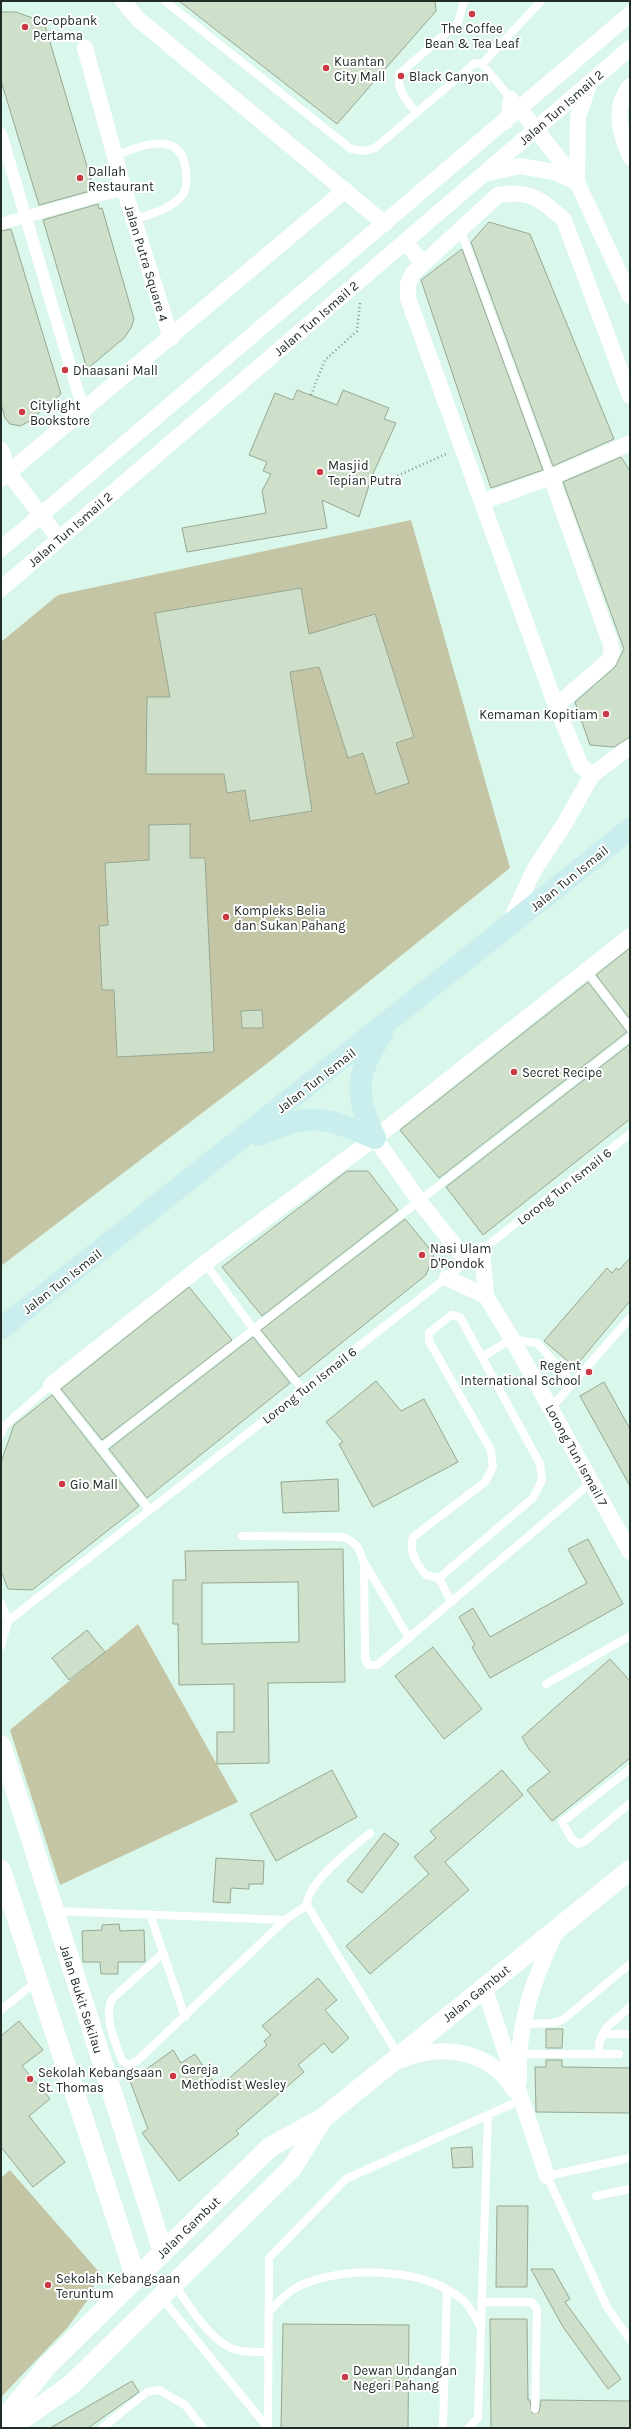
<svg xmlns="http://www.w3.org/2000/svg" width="631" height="2429" font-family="Karla,sans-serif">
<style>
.green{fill:#c4c5a5}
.building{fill:#cedfca;stroke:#97a792;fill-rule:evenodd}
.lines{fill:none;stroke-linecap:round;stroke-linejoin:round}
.path{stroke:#859a91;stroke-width:2.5;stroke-dasharray:1 3;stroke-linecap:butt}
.service{stroke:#fff;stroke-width:8}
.pedestrian{stroke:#fff;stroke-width:12}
.minor{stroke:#fff;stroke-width:16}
.tertiary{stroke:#fff;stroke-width:20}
.secondary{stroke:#caedee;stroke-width:22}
.poi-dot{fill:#ca3a44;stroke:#fff;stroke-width:1.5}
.labels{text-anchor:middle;stroke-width:4;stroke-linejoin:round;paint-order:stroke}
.poi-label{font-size:13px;fill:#212c27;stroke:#fff;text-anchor:start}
.street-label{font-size:13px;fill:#212c27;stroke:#fff}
</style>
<rect width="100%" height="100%" fill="#daf7eb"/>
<path class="green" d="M411,520l99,348 -241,194 -268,204v-624l57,-47z
M138,1624l100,178 -178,83 -50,-155z
M10,2170l89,102 -10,26 -21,29 -67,70v-219z"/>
<path class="building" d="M179,1h256l1,10 -99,113z
M1,12h15l28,10 50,168 -55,15 -38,-124z
M98,204l1,5 3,-1 32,111 -3,9 -7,10 -37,31 -44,-149z
M489,222l41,12 84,205 -61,27 -82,-224z
M11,229l50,165 -33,28 -8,4 -10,-2 -5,-6 -4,-14v-173z
M462,249l81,221 -52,18 -70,-208z
M297,390l40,15 6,-15 46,18 -5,11 12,4 -24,53 -13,41 -37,-17 5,28 -140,24 -5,-24 84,-15 -4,-22 9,-17 -8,-3 4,-9 -18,-7 26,-62 18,7z
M621,457l9,14v266l-16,10 -24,-2 -15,-43 40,-35 9,-18 -61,-167z
M301,588l8,46 66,-20 39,123 -18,6 13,40 -33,11 -13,-41 -15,5 -29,-91 -29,5 22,139 -62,10 -5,-31 -18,3 -3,-19h-78l1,-77h23l-15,-84z
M190,824v34h15l9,194 -97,5 -3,-67h-12l-3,-64 9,-1 -3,-62 44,-3v-35z
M630,948v71l-34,-44z
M588,982l39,50 -188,146 -39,-48z
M262,1010l1,18h-21l-1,-17z
M630,1044v75l-147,116 -37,-48z
M347,1171h21l30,39 -136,106 -40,-49z
M405,1219l29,35 -8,21 -127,102 -38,-47z
M630,1258v43l-55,66 -31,-26 63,-73 5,5 4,-5 3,2z
M189,1287l43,53 -130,100 -41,-51z
M253,1337l37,46 -143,115 -38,-49z
M376,1381l25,30 23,-12 34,63 -85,45 -34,-63 4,-2 -17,-20z
M604,1382l26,47v57l-50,-90z
M52,1395l87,111 -107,84 -24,-1 -7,-18v-109l13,-37z
M338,1479l1,32 -56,2 -2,-31z
M588,1539l35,65 -133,74 -18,-31 3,-2 -16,-28 14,-9 17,29 97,-54 -19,-34z
M343,1549l2,133 -77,1 1,80 -52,1v-32h17v-48l-55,1 -1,-61h-5v-44h13l-1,-29zM298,1582l1,60 -97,2v-61z
M87,1630l18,22 -36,28 -17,-22z
M433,1647l49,62 -38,30 -49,-63z
M610,1659l20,22v77l-78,63 -25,-31 23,-18 -21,-23 -7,-12z
M332,1770l25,47 -81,44 -26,-47z
M502,1770l21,25 -78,67 24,28 -99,84 -24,-28 83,-72 -15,-17 22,-19 -6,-7z
M384,1833l15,11 -37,49 -15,-12z
M216,1858l48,3 -1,23h-14v5l-18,-1 -1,15 -17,-1z
M119,1924l1,7 24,-1 1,32h-27v12h-17l-1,-12h-17l-1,-31 20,-1v-5z
M318,1978l19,22 -12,10 24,28 -17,15 -8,-10 -26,22 6,7 -68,59 3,3 -60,47 -37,-48 6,-4 -18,-48 43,-31 8,13 14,-9 23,34 49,-43 -3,-4 7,-6 -9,-9z
M19,2021l24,29 -21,16 28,33 -21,17 36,46 -32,25 -32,-40v-111z
M546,2029h17l-1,19h-16z
M546,2060h16v7l68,1v45l-94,-1 -1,-45h11z
M472,2147l1,20 -20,1 -2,-20z
M497,2206h31l-1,81h-31z
M531,2269h22l17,30 -5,3 56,77 -13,10 -45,-62z
M490,2319h37l1,81h2l2,13 7,-1 2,-12 89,1v27h-139z
M283,2324l126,1 -1,103h-127z
M132,2381l7,11 -51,36h-38z"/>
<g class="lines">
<path class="path" d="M311,395l14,-35 32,-29 3,-28
M372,476l8,5h6l60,-27"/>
<path class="service" d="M165,1l186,148 13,2 11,-3 100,-85 7,1 31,37
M482,64l59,-63
M416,112c-10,-12 -19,-21 -17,-38l59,-51 6,-22
M115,156c26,-11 67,-27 71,15 1,9 1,19 -5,26 -12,13 -31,17 -47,23
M460,229l91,248
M586,970l44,58
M205,1263l49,67 49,60
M451,1315l9,2 80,147 2,16 -9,18 -94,80 -13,-3c-10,-12 -17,-22 -13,-38l72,-55 8,-15 -2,-17 -62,-109v-8z
M482,1357l30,-18 25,4 36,40
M551,1408l79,-90
M1,1434l3,-8 47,-41 98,124
M101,1448l529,-411
M242,1536l101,1c14,5 17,13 21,27l1,93 3,8h9l215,-183
M365,1564l44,74
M439,1578l12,24
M1,1603l7,18
M1,1646l7,-25 622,-487
M546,1684l84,-48
M630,1769l-68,53 10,17 6,5 7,-3 45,-38
M370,1833c-17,14 -64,51 -63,72l92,151
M55,1911l230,9
M150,1914l35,103
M163,1953l-51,46c-9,18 4,44 10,62l7,4 8,-4 148,-141 22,-15
M1,2010l36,-29
M523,2024l31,-1 10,-4 66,-55
M603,2034l4,-7 23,-20
M520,2054h99
M599,2054v-10l4,-10h27
M630,2158l-83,18 60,131 23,33
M596,2196l34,-7
M174,2284c13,19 34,53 55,63 12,6 27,5 40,5
M161,2297l107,131
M481,2302h51l5,7 -2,100
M269,2312c8,-9 18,-20 30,-26 45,-21 124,-19 164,14 7,6 13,19 18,28
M102,2428l45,-36 12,-2 26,15 18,23
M268,2428l1,-170 77,-79 175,-79
M443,2428l4,-138
M468,2428l10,-10 10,-303"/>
<path class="pedestrian" d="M1,134l82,275
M1,224l123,-35"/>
<path class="minor" d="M123,1l15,18 247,205
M85,48l39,141 47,149
M630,86c-18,23 -10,47 0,71
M520,109l57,73 53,114
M505,122l4,-8 2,-15
M484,174l36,-8 34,6 22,10
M577,182l1,-65 12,-35
M405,242l18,21
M1,450l8,23 50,66
M551,477l59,165 2,10 -3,8 -53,46
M1,479l344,-289
M482,502l69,-25 79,-34
M1,549l629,-535
M1,589l629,-541
M592,775l-11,-9 -25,-60 -148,-408v-14l5,-11 85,-78c32,-5 43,4 66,25l66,176
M509,924l25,-54 31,-47 27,-48 38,-28
M375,1138l45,64 47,59
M482,1250l4,46 26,43 118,213
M447,1278l39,18
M51,1385l154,-122 170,-125 255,-202
M484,1987l63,189
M399,2061c42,-18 90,-12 115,29
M519,2080c-3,-53 15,-103 38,-150"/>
<path class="tertiary" d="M1,1745l162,507
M1,1870l135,408
M1,2423l46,-57 223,-219 53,-29 307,-248
M10,2428l61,-43 221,-217 30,-48"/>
<path class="secondary" d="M259,1135c52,-23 64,-19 116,3
M375,1138c-21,-45 -20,-63 7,-104
M1,1329l629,-500"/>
</g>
<g class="poi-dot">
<circle cx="472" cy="14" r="4"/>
<circle cx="25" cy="27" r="4"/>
<circle cx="326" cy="68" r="4"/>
<circle cx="401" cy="76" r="4"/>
<circle cx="80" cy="178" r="4"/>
<circle cx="65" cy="370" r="4"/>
<circle cx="22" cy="412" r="4"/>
<circle cx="320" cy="472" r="4"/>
<circle cx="606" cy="714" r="4"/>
<circle cx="226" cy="917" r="4"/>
<circle cx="514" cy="1072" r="4"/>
<circle cx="422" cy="1255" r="4"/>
<circle cx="589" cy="1372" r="4"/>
<circle cx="62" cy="1484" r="4"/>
<circle cx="173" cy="2076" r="4"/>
<circle cx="30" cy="2079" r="4"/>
<circle cx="48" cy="2285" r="4"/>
<circle cx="345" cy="2377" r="4"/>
</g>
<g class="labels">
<g class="poi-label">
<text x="33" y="25">Co-opbank<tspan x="33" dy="15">Pertama</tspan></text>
<text x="472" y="33" text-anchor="middle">The Coffee<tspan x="472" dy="15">Bean &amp; Tea Leaf</tspan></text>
<text x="334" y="66">Kuantan<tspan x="334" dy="15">City Mall</tspan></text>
<text x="409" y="81">Black Canyon</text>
<text x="88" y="176">Dallah<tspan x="88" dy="15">Restaurant</tspan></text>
<text x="73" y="375">Dhaasani Mall</text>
<text x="30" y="410">Citylight<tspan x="30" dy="15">Bookstore</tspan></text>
<text x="328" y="470">Masjid<tspan x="328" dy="15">Tepian Putra</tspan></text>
<text x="598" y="719" text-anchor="end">Kemaman Kopitiam</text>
<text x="234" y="915">Kompleks Belia<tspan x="234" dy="15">dan Sukan Pahang</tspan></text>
<text x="522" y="1077">Secret Recipe</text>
<text x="430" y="1253">Nasi Ulam<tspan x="430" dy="15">D'Pondok</tspan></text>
<text x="581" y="1370" text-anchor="end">Regent<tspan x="581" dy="15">International School</tspan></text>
<text x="70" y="1489">Gio Mall</text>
<text x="181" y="2074">Gereja<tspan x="181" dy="15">Methodist Wesley</tspan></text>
<text x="38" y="2077">Sekolah Kebangsaan<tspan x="38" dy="15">St. Thomas</tspan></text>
<text x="56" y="2283">Sekolah Kebangsaan<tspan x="56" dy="15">Teruntum</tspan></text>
<text x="353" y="2375">Dewan Undangan<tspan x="353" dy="15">Negeri Pahang</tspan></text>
</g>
<g class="street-label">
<text transform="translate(561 107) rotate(-41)" y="5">Jalan Tun Ismail 2</text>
<text transform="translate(147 263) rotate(73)" y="5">Jalan Putra Square 4</text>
<text transform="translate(316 318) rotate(-41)" y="5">Jalan Tun Ismail 2</text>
<text transform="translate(70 529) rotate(-41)" y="5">Jalan Tun Ismail 2</text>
<text transform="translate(569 878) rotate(-39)" y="5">Jalan Tun Ismail</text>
<text transform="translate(316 1080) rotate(-38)" y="5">Jalan Tun Ismail</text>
<text transform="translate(564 1186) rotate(-38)" y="5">Lorong Tun Ismail 6</text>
<text transform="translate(62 1281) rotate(-38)" y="5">Jalan Tun Ismail</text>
<text transform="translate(309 1385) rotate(-38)" y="5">Lorong Tun Ismail 6</text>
<text transform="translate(577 1455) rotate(61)" y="5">Lorong Tun Ismail 7</text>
<text transform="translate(476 1993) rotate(-39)" y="5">Jalan Gambut</text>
<text transform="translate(82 1999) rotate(72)" y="5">Jalan Bukit Sekilau</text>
<text transform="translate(188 2227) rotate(-44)" y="5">Jalan Gambut</text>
</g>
</g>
<rect width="631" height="2429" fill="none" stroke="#212c27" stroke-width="4"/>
</svg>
